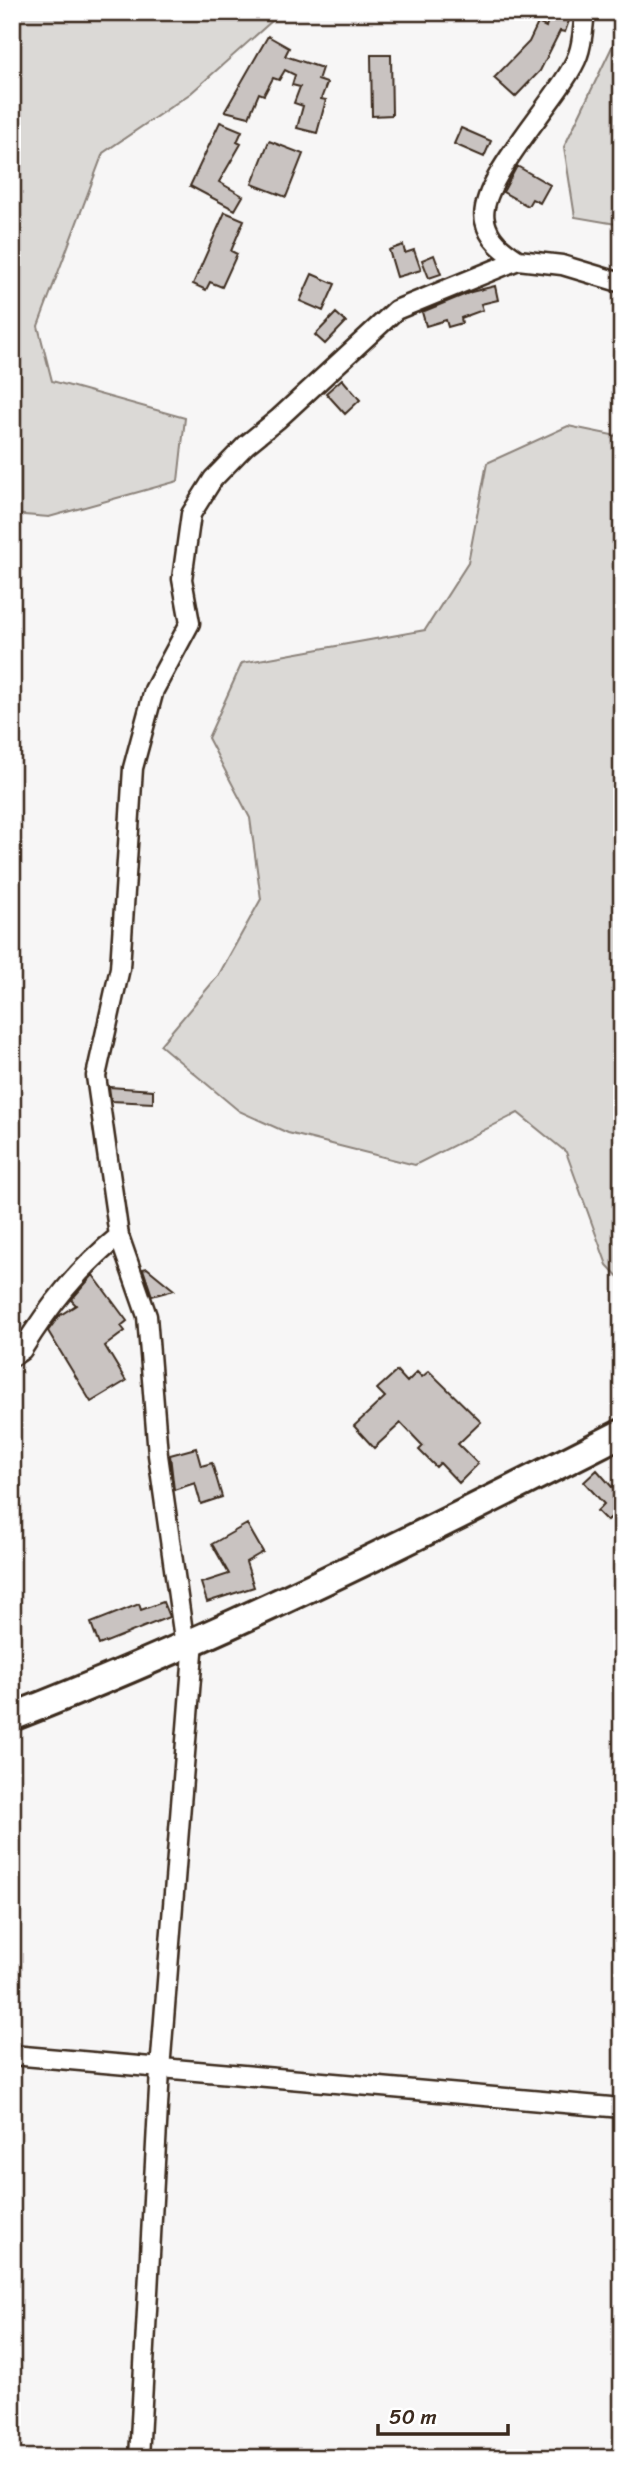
<svg xmlns="http://www.w3.org/2000/svg" width="634" height="2470" font-family="Sriracha,sans-serif">
<style>
.green{fill:#dbd9d6;stroke:#8b827a;stroke-width:2}
.building{fill:#c9c3c1;stroke:#3b2a1e;stroke-width:2}
.lines{fill:none;stroke-linecap:round;stroke-linejoin:round}
.street-casing{stroke:#3b2a1e;stroke-width:23}
.secondary-casing{stroke:#3b2a1e;stroke-width:32}
.street{stroke:#fff;stroke-width:18}
.secondary{stroke:#fff;stroke-width:26}
</style>
<rect width="100%" height="100%" fill="#f7f6f6"/>
<filter id="ink" filterUnits="userSpaceOnUse"><feTurbulence type="fractalNoise" baseFrequency=".0143" numOctaves="2"/><feDisplacementMap in="SourceGraphic" scale="14" xChannelSelector="R" yChannelSelector="G"/><feConvolveMatrix kernelMatrix="1 2 1 2 8 2 1 2 1" color-interpolation-filters="sRGB"/></filter>
<g filter="url(#ink)">
<path class="green" d="M12,12h270l-91,81 -88,60 -65,173 14,55 133,37 -7,63 -129,36 -37,-3z
M622,26v199l-47,-8 -11,-70z
M568,426l54,11v844l-15,-16 -41,-113 -48,-39 -103,52 -127,-32 -49,-22 -79,-66 58,-69 43,-77 -11,-81 -42,-80 34,-75 183,-33 43,-67 19,-100z"/>
<path class="building" d="M550,12h22l-7,20 -5,-1 -20,40 -25,26 -21,-19 35,-36 9,-19 8,4z
M268,36l21,12 -4,8 37,12 -4,12 9,3 -6,16 5,1 -9,33 -20,-5 6,-22 -9,-3 6,-16 -8,-2 3,-10 -10,-5 -6,10 -6,-2 -9,17 -5,-2 -10,24 -24,-6z
M371,55h20l1,60 -20,1z
M220,122l22,9 -5,11 4,2 -22,38 24,14 -8,14 -45,-24z
M461,128l30,13 -7,16 -30,-13z
M269,141l34,13 -17,43 -34,-13z
M517,166l33,19 -10,18 -8,-4 -4,7 -25,-14z
M225,212l19,8 -13,31 6,3 -15,33 -12,-5 -4,8 -13,-6z
M403,245l2,8 9,-3 7,20 -24,7 -8,-27z
M434,255l7,19 -12,4 -7,-18z
M312,274l23,10 -12,27 -23,-10z
M495,286l3,14 -17,4 2,6 -22,8 1,5 -14,4 -2,-7 -20,6 -4,-14 49,-20z
M336,313l10,9 -21,22 -10,-9z
M342,379l18,21 -15,14 -19,-21z
M109,1087l44,3v13l-42,-2z
M147,1268l27,22 -22,6 -9,-27z
M93,1275l34,46 -6,5 4,5 -20,15 21,35 -35,21 -43,-71 11,-15 17,-11 -5,-5z
M397,1371l10,11 10,-10 5,5 7,-6 52,51 -23,22 20,20 -19,19 -19,-20 -4,4 -17,-17 4,-4 -22,-23 -27,25 -20,-22 31,-29 -8,-8z
M196,1448l5,18 11,-3 10,34 -21,7 -6,-21 -21,7 -4,-35z
M597,1470l15,17 10,-8v28l-15,14 -10,-10 7,-7 -20,-22z
M247,1524l16,28 -17,10 8,25 -47,15 -6,-19 28,-9 -17,-30z
M163,1602l6,15 -70,28 -8,-22 48,-19 2,6z"/>
<g class="lines">
<defs>
<path id="street" d="M518,260c-15,-10 -29,-20 -33,-39 -10,-39 80,-128 93,-166 5,-13 5,-29 7,-43
M12,1357l10,-7c27,-44 56,-81 97,-114
M185,1646l-27,-191 -11,-139 -28,-80 -23,-160 24,-108 13,-200 21,-78 36,-67 -8,-44 9,-65 22,-35 33,-34 32,-26 118,-109 122,-50 44,5 60,18
M12,2055l610,53
M139,2458l21,-388 34,-430"/>
<path id="secondary" d="M12,1717c209,-81 410,-182 610,-284"/>
</defs>
<use href="#street" class="street-casing"/>
<use href="#secondary" class="secondary-casing"/>
<use href="#street" class="street"/>
<use href="#secondary" class="secondary"/>
</g>
</g>
<rect width="634" height="2470" fill="none" stroke="#fff" stroke-width="42"/>
<rect x="21" y="21" width="592" height="2428" fill="none" stroke="#3b2a1e" stroke-width="2.5" filter="url(#ink)"/>
<path d="M378 2424v10h130v-10" fill="none" stroke="#3b2a1e" stroke-width="3.5"/>
<text x="389" y="2424" font-size="21" fill="#3b2a1e" stroke="#ffffff" stroke-width="5" paint-order="stroke">50 m</text>
</svg>
